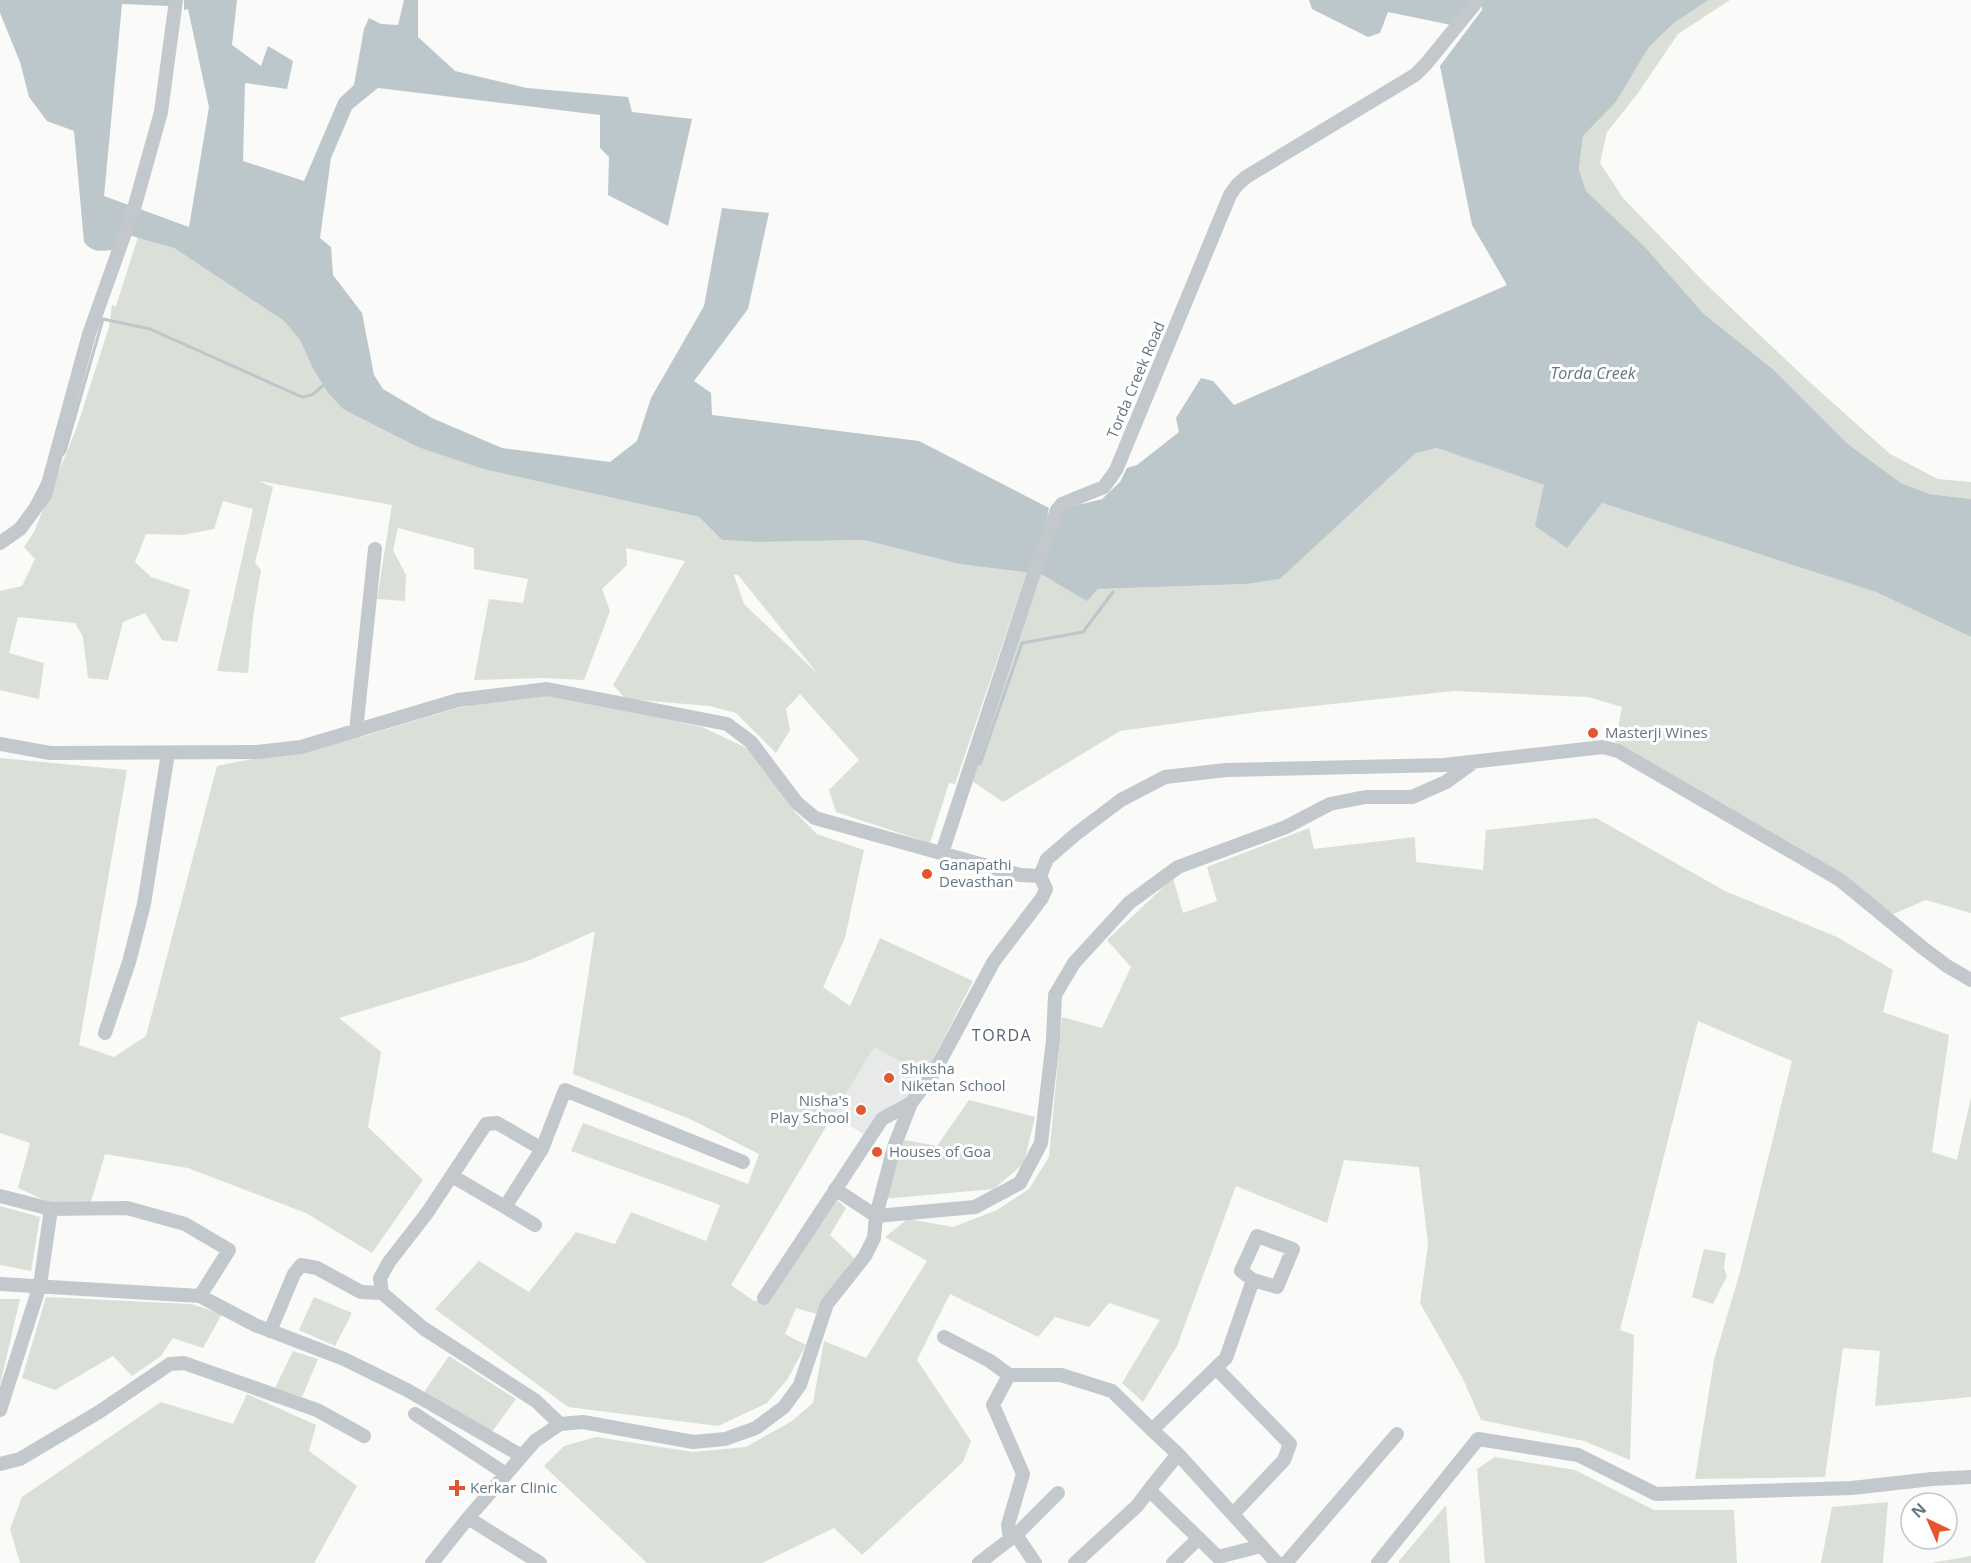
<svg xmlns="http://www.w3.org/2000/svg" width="1971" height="1563" font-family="'Open Sans',sans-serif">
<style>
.built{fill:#e8e9e9}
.green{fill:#dadfd7;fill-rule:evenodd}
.water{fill:#bbc7cb}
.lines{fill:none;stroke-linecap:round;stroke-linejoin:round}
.stream{stroke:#bbc7cb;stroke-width:3}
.minor{stroke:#c3c8cc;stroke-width:14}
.poi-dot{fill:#e4572e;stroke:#fff;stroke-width:2}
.labels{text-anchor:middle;stroke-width:6;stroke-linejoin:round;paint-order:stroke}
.street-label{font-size:15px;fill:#657683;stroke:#fff}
.poi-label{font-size:15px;fill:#657683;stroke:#fff;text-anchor:start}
.water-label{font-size:16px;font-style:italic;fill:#60757c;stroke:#fff}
.neighbourhood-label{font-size:16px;letter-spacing:1.5px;fill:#57646e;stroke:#fff}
</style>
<rect width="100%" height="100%" fill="#fafaf8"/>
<path class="built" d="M874,1047l51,28 -11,18 -21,11 -17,14 -11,17 -33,-20z"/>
<path class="green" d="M1709,0h21l-52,34 -40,59 -31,39 -7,31 23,35 84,87 97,92 86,77 48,25 33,3v17l-41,-5 -29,-11 -53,-39 -73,-73 -72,-58 -59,-67 -58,-55 -7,-22 4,-33 33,-34 33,-55 25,-24z
M138,237l36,11 110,73 16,19 13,29 15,24 15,16 144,61 212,47 23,23 34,2 108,-2 95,24 68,8 -72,212 -6,-1 -19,60 -94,-31 -7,-22 30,-30 -59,-66 -14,15 4,21 -14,23 -40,-40 -26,-7 -84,-7 -13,-14 72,-124 -59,-13 1,17 -25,24 8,22 -26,69 -41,-2 -69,2 15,-81 34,4 5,-24 -54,-10v-21l-76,-20 -5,22 13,25 -1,26 -28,-2 15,-94 -133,-24 14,6 -18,76 6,7 -8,47 -5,56 -31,-2 36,-162 -30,-8 -9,28 -31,6 -37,-1 -11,28 16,15 39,13 -13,52 -15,-2 -17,-27 -22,9 -15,58 -20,-2 -5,-41 -8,-14 -57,-6 -9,36 35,10 -5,36 -39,-9v-99l22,-5 13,-27 -11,-12 10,-15 43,-105 32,-100 3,-22 4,1zM734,575h4l80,99 -74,-70z
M1437,448l107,37 23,63 35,-45 274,89 95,45v276l-45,-13 -33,14 -278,-172 7,-35 -34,-10 -134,-6 -196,21 -138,19 -117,71 -31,-21 69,-207 46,26 11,-11 149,-5 33,-5 136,-126z
M543,692l159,35 49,23 44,62 22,22 47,16 -19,88 -22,49 27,19 30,-68 93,43 -48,94 -51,-28 -143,238 23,16 16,1 66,-103 10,9 -16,27 24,23 -24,32 -14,24 -20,-6 -11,26 21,11 -19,35 -20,23 -49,23 -150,-19 -133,-98 44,-48 50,31 47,-60 39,12 16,-32 75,29 14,-36 -149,-54 12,-28 165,61 11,-30 -69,-35 -117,-45 22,-143 -65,29 -191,58 42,34 -13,75 55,53 -51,73 -66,-40 -118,-45 -83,-14 -15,51 -37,-1 -35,-16 12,-45 -30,-10v-375l127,12 -48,275 35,12 32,-21 71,-270 144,-29 96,-29z
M1596,818l129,73 112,46 56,33 -10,42 66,23 -17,117 25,8 14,-63v300l-96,9 5,-55 -37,-3 -18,129 -130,2 19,-119 26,-88 52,-211 -94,-40 -78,309 14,5 -4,125 -46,-19 -103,-21 -19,-43 -42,-74 8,-59 -9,-77 -75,-7 -17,63 -91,-37 -59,160 -34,56 -21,-19 38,-63 -51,-17 -20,24 -34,-10 -17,20 -88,-43 -33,66 54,81 -8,21 -101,93 -28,-27 -72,35h-115l-103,-97 20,-20 32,-9 97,15 53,-5 46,-26 21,-18 11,-62 42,17 61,-97 -42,-24 23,-18 45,8 44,-17 32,-21 20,-32 13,-140 40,11 29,-61 -24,-27 66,-62 10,35 34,-12 -10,-34 102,-39 5,21 101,-12 1,25 67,8 3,-40z
M969,1100l66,17 -11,46 -30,26 -112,10 17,-49 6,-10 32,6z
M0,1206l40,11 -9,54 -31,-6z
M1704,1249l22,4 -2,15 3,8 -14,28 -21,-7z
M46,1297l145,7 31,10 -19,34 -30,-10 -12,18 -29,20 -19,-20 -58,34 -33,-12z
M314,1297l38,16 -17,33 -36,-16z
M0,1299h20l-20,86z
M293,1351l25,8 -16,38 -27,-9z
M449,1356l67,43 -25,34 -67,-41z
M247,1394l69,31 -7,26 48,35 -43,77h-294l-10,-34 12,-32 139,-95 72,22z
M1495,1457l80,13 79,40h80l3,53h-252l-8,-94z
M1888,1502l-5,61h-62l11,-56z
M1446,1505l4,58h-51v-2z
M1971,1556v7h-40z"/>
<path class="water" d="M0,0h169v6l-47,-2 -18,192 85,31 20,-120 -21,-98 -4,1v-10h53l-5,45 29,21 7,-20 25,15 -6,28 -42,-6 -2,78 61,20 35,-82 15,-14 10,-56 5,-11 12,6 17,1 6,-25h14v37l37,34 72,17 101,9 4,15 60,7 -24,107 -60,-31 1,-38 -9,-9v-33l-222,-27 -26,21 -21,49 -11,80 11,9 2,28 29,38 12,62 9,14 49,29 70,30 108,14 27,-21 14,-43 53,-92 18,-98 47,5 -21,96 -54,72 17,12 1,22 207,26 130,67 -5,23 22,-23 36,-9 18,-17 7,-14 10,-3 42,-33 -3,-14 25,-40 12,3 21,24 273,-120 -35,-60 -32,-159 42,-56v-4l-10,-6h237l-35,23 -25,24 -33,55 -33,34 -4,33 7,22 58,55 59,67 72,58 73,73 53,39 29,11 41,5v138l-95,-45 -274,-89 -35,45 -32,-22 9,-41 -107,-37 -21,5 -136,126 -33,5 -149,5 -11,12 -46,-27 -82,-10 -95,-24 -108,2 -34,-2 -23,-23 -212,-47 -69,-23 -75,-38 -15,-16 -15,-24 -13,-29 -16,-19 -110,-73 -53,-15 -8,17c-13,1 -20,3 -29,-8l-10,-111 -27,-10 -18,-24 -9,-35 -20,-49z
M1309,0h161l-19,25 -63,-13 -8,21 -12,4 -56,-28z"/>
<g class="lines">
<path class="stream" d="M62,455l3,-4 38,-132 47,10 152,68 10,-2 13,-11
M32,503l11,-21
M980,764l42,-121 61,-11 30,-40"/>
<path class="minor" d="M0,543l20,-14 25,-34 44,-161 46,-129 26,-93 15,-112
M356,731l19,-182
M0,744l50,9 207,-1 44,-5 157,-47 89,-11 180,35 24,18 46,61 18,15 205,57 20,1
M942,853l90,-274 25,-69 5,-6 42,-17 12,-17 114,-275 7,-10 9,-8 169,-102 11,-11 52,-64
M105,1033l24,-71 15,-58 24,-151
M452,1176l53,31
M835,1189l41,27 99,-9 45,-24 21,-40 12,-103 2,-45 19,-32 55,-60 49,-36 108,-40 44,-23 35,-7h47l34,-15 25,-18
M0,1196l51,13 76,-1 58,16 44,26 -29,46
M535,1225l-30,-18 37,-58
M1257,1236l36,13 -16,38 -24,-7 -12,-9z
M1253,1280l-27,78 -74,72 26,24 99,109
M0,1284l200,12 55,29 89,34 63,31 115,66
M764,1298l118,-179 29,-16
M270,1331l24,-57 7,-9 16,3 44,24 21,1
M944,1337l46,24 19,14
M1216,1368l74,76 -6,16 -51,54
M0,1410l40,-125 11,-76
M415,1414l91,60
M560,1424l-24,-23 -113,-73 -41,-35 -2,-15 9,-16 38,-49 59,-89 11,-1 45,26 23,-59 178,72
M1178,1454l-29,36 69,67 43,-11
M0,1464l20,-5 79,-47 71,-48 14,-1 133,47 47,26
M468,1518l72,45
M1016,1535l19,28
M1010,1539l-2,-14 15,-51 -30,-69 16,-30h52l51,16 40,39
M432,1563l36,-45 67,-77 25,-17 23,-2 110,20 32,-3 31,-11 28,-21 16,-22 27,-81 38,-48 9,-18 2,-22 18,-69 17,-44 21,-27 62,-115 48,-63 4,-9 -6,-13 7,-17 29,-25 45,-34 44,-23 61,-7 218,-5 159,-18 15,4 222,129 83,68 24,18 24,14
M979,1563l39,-30 40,-40
M1075,1563l62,-57 12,-16
M1173,1563l26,-25
M1286,1563l111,-129
M1378,1563l100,-124 100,16 78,39 196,-6 80,-9 39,-2"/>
</g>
<g class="poi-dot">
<circle cx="1593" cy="733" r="6"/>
<circle cx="927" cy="874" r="6"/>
<circle cx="889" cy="1078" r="6"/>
<circle cx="861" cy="1110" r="6"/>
<circle cx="877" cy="1152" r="6"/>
<path d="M454 1479h6v6h6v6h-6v6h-6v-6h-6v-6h6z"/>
</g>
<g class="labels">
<g class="street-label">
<text transform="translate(1136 380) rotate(-67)" y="5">Torda Creek Road</text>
</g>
<g class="poi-label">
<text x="1605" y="738">Masterji Wines</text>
<text x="939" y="870">Ganapathi<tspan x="939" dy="17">Devasthan</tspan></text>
<text x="901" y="1074">Shiksha<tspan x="901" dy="17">Niketan School</tspan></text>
<text x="849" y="1106" text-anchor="end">Nisha's<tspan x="849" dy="17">Play School</tspan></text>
<text x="889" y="1157">Houses of Goa</text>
<text x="470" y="1493">Kerkar Clinic</text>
</g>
<g class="water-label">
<text x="1593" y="379">Torda Creek</text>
</g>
<g class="neighbourhood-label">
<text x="1002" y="1041">TORDA</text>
</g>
</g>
<g transform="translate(1929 1521) rotate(316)"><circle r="28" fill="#ffffff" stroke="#c1c8cd" stroke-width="1.5"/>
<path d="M0-4.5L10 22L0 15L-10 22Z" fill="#e4572e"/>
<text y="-9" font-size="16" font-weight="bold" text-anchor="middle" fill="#657683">N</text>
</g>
</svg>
